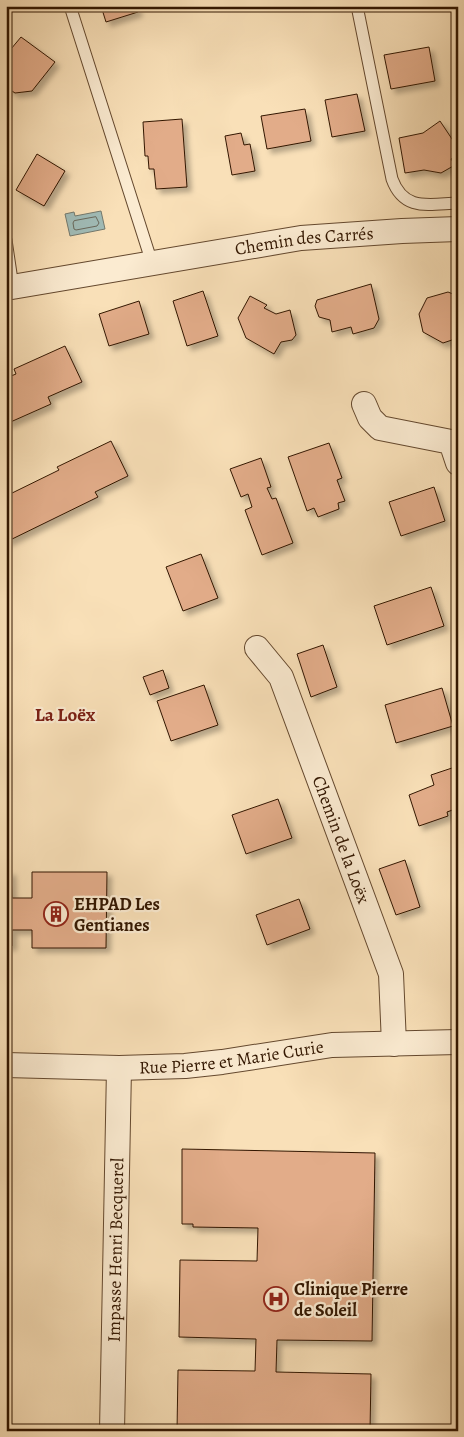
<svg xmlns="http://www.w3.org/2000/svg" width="464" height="1437" font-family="Alegreya,serif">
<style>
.water{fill:#a0bbb6;stroke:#74796d}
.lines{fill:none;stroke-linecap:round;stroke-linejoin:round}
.shore{stroke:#69685b;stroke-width:1}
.building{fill:#e2ac89;stroke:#321600;filter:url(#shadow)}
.lane-casing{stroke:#64482e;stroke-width:13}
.street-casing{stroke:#64482e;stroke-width:26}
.lane{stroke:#fbebd1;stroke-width:11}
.street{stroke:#fbebd1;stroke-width:24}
.labels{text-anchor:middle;stroke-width:4.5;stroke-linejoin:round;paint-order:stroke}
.street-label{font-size:18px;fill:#321600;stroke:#fbebd1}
.poi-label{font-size:18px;font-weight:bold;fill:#321600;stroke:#fbebd1;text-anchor:start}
.neighbourhood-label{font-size:19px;font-weight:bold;fill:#7a1f14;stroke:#fbebd1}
</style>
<defs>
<filter id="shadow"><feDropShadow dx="4.5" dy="4.5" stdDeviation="2.5" flood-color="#0004"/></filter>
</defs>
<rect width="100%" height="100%" fill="#f9e0b8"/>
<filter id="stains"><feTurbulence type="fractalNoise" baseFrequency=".004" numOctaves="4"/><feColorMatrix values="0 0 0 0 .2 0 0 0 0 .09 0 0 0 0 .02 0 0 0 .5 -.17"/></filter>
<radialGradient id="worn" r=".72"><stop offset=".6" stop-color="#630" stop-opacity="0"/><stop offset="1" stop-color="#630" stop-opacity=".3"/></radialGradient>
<path class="water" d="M101,211l4,18 -35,7 -5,-22 9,-2 1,4z"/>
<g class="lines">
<path class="shore" d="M96,217l3,6 -2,3 -21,4 -2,-1 -1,-6 1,-2z"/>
</g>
<path class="building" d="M101,6h35l2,6 -32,10z
M21,37l34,25 -23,29 -17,2 -9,-6v-32z
M429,47l6,34 -44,8 -7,-34z
M357,94l8,37 -33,6 -7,-37z
M305,109l6,32 -44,8 -6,-33z
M182,119l5,68 -31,2 -2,-20h-5l-1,-13h-3l-2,-34z
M440,121l18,27v6l-7,5 4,6 -14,8 -17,-3 -19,3 -6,-35 24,-5z
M241,133l3,12 6,-1 5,27 -23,4 -7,-39z
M37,154l28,17 -21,35 -28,-16z
M371,284l8,35 -5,9 -21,6 -2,-7 -19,5 -2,-12 -11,-3 -4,-11 2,-6z
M203,291l15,45 -31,10 -14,-45z
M448,292l10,4v34l-6,10 -9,3 -20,-11 -4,-18 8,-16z
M250,296l17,9 -3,3 12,6 14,-4 6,25 -4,5 -11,2 -7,12 -28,-16 -8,-20z
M139,301l10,33 -40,12 -10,-32z
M65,346l17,36 -34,15 3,7 -45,20v-46l10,-4 -2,-5z
M111,441l17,35 -33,16 3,5 -92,45v-46l53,-26 -2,-3z
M329,443l13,35 -5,2 8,21 -7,2 1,6 -21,8 -4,-9 -7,3 -19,-54z
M261,458l10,29 -4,1 5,11 4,-1 17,45 -31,12 -17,-45 7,-3 -4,-13 -7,3 -11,-28z
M434,487l11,34 -44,15 -12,-34z
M201,554l17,44 -35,13 -17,-44z
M431,587l13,39 -57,19 -13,-39z
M323,645l14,42 -26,10 -14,-43z
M163,670l6,18 -19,7 -7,-18z
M204,685l14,40 -47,16 -14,-40z
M442,688l11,38 -57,17 -11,-38z
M458,766v42l-11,4 1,4 -29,10 -10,-31 25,-10 -3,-10z
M278,799l14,39 -46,16 -14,-39z
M405,860l15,47 -24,8 -17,-46z
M6,871h5l1,27h20v-26h75l-1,76h-74v-18h-20v16h-6z
M299,899l11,30 -43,16 -11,-30z
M182,1149l193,4 -3,188 -95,-1 -1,32 95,2 -1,57h-193l1,-61 77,1 1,-32 -77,-2 1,-77 77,1 1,-33 -65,-1v-3h-11z"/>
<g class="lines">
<defs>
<path id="lane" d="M70,6l82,257
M357,6l35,173c12,33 37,25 66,24
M6,240l7,47"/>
<g id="street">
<path id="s1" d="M6,288l295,-50 101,-7 56,-2"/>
<path d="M364,404l6,14 10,10 71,14 7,21"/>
<path id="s2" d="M257,648l24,29 110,297 3,70"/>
<path id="s3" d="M6,1065l113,3 66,-2 37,-4 110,-17 126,-3"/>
<path id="s4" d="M112,1431l7,-363"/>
</g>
</defs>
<use href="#lane" class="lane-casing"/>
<use href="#street" class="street-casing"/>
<use href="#lane" class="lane"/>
<use href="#street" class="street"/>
</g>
<defs>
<symbol id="building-ring" viewBox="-11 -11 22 22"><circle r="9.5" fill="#fbebd1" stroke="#8f2418" stroke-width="1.5"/><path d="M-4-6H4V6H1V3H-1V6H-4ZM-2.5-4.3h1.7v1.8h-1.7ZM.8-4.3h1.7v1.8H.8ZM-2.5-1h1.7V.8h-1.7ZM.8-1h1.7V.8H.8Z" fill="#8f2418"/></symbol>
<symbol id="hospital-ring" viewBox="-11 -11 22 22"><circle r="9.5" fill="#fbebd1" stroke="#8f2418" stroke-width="1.5"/><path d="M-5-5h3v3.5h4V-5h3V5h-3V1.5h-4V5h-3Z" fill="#8f2418"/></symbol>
</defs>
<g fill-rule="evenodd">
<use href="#building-ring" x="42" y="900" width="28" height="28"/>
<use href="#hospital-ring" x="262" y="1285" width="28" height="28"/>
</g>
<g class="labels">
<g class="street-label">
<text dy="6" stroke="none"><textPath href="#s1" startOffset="302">Chemin des Carrés</textPath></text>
<text dy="6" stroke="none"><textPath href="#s2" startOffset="211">Chemin de la Loëx</textPath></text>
<text dy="6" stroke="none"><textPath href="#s3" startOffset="226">Rue Pierre et Marie Curie</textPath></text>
<text dy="6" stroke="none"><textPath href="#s4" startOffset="181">Impasse Henri Becquerel</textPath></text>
</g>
<g class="poi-label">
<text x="74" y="910">EHPAD Les<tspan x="74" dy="21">Gentianes</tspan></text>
<text x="294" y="1295">Clinique Pierre<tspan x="294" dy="21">de Soleil</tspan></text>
</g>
<g class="neighbourhood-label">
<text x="65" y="721">La Loëx</text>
</g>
</g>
<rect width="464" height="1437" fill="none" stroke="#f9e0b8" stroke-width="25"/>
<rect x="8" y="8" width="449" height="1422" fill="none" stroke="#321600" stroke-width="2.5"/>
<rect x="12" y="12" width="439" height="1412" fill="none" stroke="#321600"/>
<rect width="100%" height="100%" filter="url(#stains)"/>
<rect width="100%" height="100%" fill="url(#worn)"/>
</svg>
